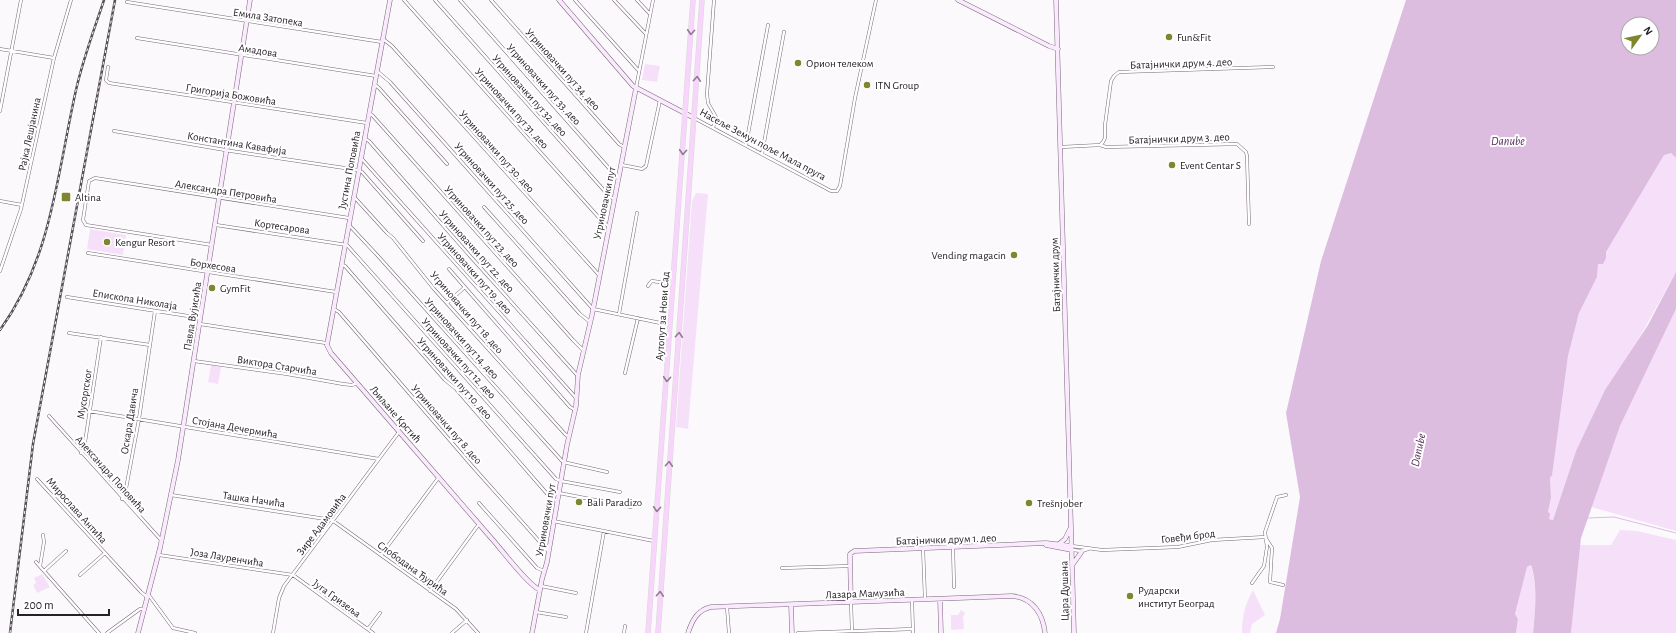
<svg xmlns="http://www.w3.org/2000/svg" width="1676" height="633" font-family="'Alegreya Sans',sans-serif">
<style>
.green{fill:#f6e0f9}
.water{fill:#dcbde0;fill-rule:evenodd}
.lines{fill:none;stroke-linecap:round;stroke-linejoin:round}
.stream{stroke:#dcbde0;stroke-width:1}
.street-casing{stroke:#766878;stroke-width:3.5}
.secondary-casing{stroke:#766878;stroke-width:5}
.primary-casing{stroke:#d8d7d8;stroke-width:5.5}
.street{stroke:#fff;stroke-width:2.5}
.secondary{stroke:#fbeafe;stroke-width:4}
.primary{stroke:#f8d6fc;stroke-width:4.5}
.rail-casing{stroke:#544e55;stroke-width:2.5}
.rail{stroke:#fff;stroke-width:1;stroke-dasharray:3;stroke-linecap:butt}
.oneway{stroke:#907c92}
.poi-dot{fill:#808530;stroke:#fff;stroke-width:1.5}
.labels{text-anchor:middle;stroke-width:4;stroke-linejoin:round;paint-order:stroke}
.street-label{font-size:11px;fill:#272128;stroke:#fff}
.poi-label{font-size:11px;fill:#272128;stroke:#fff;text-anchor:start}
.water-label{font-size:12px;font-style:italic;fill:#552e5b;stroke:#fff}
</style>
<rect width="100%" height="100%" fill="#fcf9fd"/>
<path class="green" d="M645,64l15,2 -3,16 -15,-2z
M1671,153l5,5v114l-100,179 -23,69 -4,-1 -1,-7 3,-14 -1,-21 2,-1 16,-120 11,-43 18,-36 1,-13 8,-6v-6l58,-98z
M696,193l12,1 -20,235 -12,-2 16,-226z
M90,229l36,6 -3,20 -36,-6z
M1676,309v222l-85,-24 29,-81z
M211,365l10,2 -3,17 -10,-2z
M1620,530l17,1 39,9v93h-105l9,-88h31z
M1531,565c7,21 4,47 2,68h-17l2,-14 -3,-5 12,-47z
M42,574l8,13 -13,6 -4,-8 3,-2 -2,-5z
M1253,590l12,25 -13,9 -2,9h-8c0,-16 3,-29 11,-43z
M961,610l4,3 -2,4 1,12 -13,1v-15h7z"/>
<path class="water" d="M1406,0h270v158l-5,-5 -7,2 -58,97v6l-3,6h-5l-1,13 -18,36 -11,43 -16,120 -2,1 1,21 -3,14 2,2 -1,5 4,1 23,-69 29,-61 43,-65 28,-53v37l-56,117 -39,112 -10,95h-38c2,-19 5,-50 -2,-68l-4,2 -12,47 3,5 -2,14h-240l4,-14 20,-122 -14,-84 35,-152zM1628,24h24v24h-24z"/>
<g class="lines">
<path class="stream" d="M1588,518l26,-1 62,16"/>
<defs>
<path id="street" d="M404,0l198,221 6,5
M435,0l174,196 5,3
M460,0l155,175 3,1
M491,0l128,144 5,3
M575,0l64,71
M614,0l32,34
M637,0l13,14
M127,2l255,40
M137,38l239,38
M383,39l9,7 207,229
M0,49l54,9
M108,67l-2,13 3,3 258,40
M377,71l13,11 203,227 77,16
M375,85l4,3 68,76
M636,88l17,-88
M0,111l21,-111
M369,113l4,3 200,224 10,10
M694,118l137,73h6l3,-5 15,-88 21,-98
M713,128l3,-11 -8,-14 -1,-9 7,-94
M114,131l117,20 127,19 4,2 61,69
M364,138l5,3 101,115 107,119
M1101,144l2,-2 2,-4v-13l6,-44 3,-5 5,-4 154,-5
M746,145l22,-120
M1061,147l39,-2 6,2 131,-3 9,8 1,4 2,68
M762,154l22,-122
M362,159l215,240
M622,165l20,4 4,-3 14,-66
M353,198l3,1 31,34 6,5 41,51 131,145 4,3
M0,201l22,4
M484,207l96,107 10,8
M216,225l131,20 209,234 5,2 59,11
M349,225l29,31 185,206 44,10
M212,245l-126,-20 -3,-5 6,-39 6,-3 254,40
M88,253l248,39
M342,265l3,1 100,114 11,9 93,107 8,5
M449,269l121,138 5,3
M0,271l21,-62 33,-151 17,-58
M648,286l2,-3 2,-2 21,3
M67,297l134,21
M447,303l18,-16
M334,309l5,3 134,155 75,84
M619,314l18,-101
M200,324l126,19
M69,333l81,12
M194,361l93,13 56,10 9,1 5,-2
M625,373l13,-55
M89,411l290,48
M49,416l113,125
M81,453l3,-4 17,-112
M37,479l104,113 6,5
M559,493l72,14
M171,495l161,25 124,89 22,24
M122,499l3,-5 14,-75 16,-108
M479,503l58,65 7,3
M553,521l101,20
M1072,546l30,4 76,-3 34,-7 53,-3 7,11 -2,34 13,3
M953,547l1,40
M923,548l2,51
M1072,550l10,1 6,-2
M159,555l134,20 80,58
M381,555l58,-78
M36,562l63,71
M40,566l4,-24 -1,-7
M782,568l68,-2
M44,571l22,-20
M80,575l25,-22
M1252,583l12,-17 3,-19 -2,-15 12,-35 9,-2
M541,586l35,7
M430,591l49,-67
M148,594l25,34 22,5
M912,600l1,33
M851,602l1,31
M727,607l2,26
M536,612l30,5
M368,629l12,-16
M107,633l33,-24h4
M273,633l6,-35 5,-12 115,-154
M452,633l15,-13
M586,633l18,-102
M624,633l1,-7
M798,633l115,-4"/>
<path id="secondary" d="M390,0l-63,345 4,8c54,62 107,124 161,186 10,11 36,46 48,51
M559,0l74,86 61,32
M958,0l91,46 9,3
M1056,0l18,633
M1059,544l6,-5 5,-10
M1046,545l26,5
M1073,564l9,-13
M940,599l1,34
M851,602l-1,-45v-3l4,-3 192,-8 26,3
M791,605l1,28
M138,633l22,-85 18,-88 72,-460
M532,633l10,-54 5,-17 20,-117 9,-39 2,-31 14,-60 44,-227
M688,633c4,-12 9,-23 23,-26l301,-11c21,2 31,18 33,37"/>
<path id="primary" d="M648,633l45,-633
M658,633l44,-633"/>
</defs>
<use href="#street" class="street-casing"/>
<use href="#secondary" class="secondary-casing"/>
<use href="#primary" class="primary-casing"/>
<use href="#street" class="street"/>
<use href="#secondary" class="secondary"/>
<use href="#primary" class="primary"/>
<defs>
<path id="rail" d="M0,330c52,-72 57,-156 76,-240 7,-31 18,-60 28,-90
M10,633l23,-189 82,-444"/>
</defs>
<use href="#rail" class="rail-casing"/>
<use href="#rail" class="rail"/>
</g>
<defs><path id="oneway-chevron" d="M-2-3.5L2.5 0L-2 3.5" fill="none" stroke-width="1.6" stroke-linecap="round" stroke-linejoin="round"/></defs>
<g class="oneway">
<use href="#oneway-chevron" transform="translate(691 32) rotate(94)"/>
<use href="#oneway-chevron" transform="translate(697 79) rotate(-86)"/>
<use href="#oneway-chevron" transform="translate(683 152) rotate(94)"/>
<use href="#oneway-chevron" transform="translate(679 335) rotate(-86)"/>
<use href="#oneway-chevron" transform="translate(667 379) rotate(94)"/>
<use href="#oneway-chevron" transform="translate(669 464) rotate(-86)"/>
<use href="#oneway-chevron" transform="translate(657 509) rotate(94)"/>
<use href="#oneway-chevron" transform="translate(660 594) rotate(-86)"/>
</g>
<g class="poi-dot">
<circle cx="1169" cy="37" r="4"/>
<circle cx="798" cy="63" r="4"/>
<circle cx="867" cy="85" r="4"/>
<circle cx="1172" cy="165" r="4"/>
<rect x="61" y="192" width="10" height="10" rx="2"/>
<circle cx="107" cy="242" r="4"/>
<circle cx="1014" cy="255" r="4"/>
<circle cx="212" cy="288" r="4"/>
<circle cx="579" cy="502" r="4"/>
<circle cx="1029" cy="503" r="4"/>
<circle cx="1130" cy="596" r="4"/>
</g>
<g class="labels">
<g class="street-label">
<text transform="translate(268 17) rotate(9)" y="4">Емила Затопека</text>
<text transform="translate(258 50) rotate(9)" y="4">Амадова</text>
<text transform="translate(1181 63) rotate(-2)" y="4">Батајнички друм 4. део</text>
<text transform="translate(563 69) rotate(48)" y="4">Угриновачки пут 34. део</text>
<text transform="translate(544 84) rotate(48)" y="4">Угриновачки пут 33. део</text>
<text transform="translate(231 94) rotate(9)" y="4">Григорија Божовића</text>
<text transform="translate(530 95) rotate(48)" y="4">Угриновачки пут 32. део</text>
<text transform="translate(512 108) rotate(48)" y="4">Угриновачки пут 31. део</text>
<text transform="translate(29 134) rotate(-78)" y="4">Рајка Лешјанина</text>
<text transform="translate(1179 138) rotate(-2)" y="4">Батајнички друм 3. део</text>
<text transform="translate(237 143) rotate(9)" y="4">Константина Кавафија</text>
<text transform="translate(763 144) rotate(28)" y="4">Насеље Земун поље Мала пруга</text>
<text transform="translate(497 151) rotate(48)" y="4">Угриновачки пут 30. део</text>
<text transform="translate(349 170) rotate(-79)" y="4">Јустина Поповића</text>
<text transform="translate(492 183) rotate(48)" y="4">Угриновачки пут 25. део</text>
<text transform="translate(226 191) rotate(9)" y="4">Александра Петровића</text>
<text transform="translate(604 203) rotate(-78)" y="4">Угриновачки пут</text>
<text transform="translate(282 226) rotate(8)" y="4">Кортесарова</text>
<text transform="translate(482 226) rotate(48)" y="4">Угриновачки пут 23. део</text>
<text transform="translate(477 251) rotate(48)" y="4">Угриновачки пут 22. део</text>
<text transform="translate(213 265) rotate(9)" y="4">Борхесова</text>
<text transform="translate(475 273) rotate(48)" y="4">Угриновачки пут 19. део</text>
<text transform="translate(1055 275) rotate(-92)" y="4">Батајнички друм</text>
<text transform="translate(135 299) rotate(9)" y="4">Епископа Николаја</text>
<text transform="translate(467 312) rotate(49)" y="4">Угриновачки пут 18. део</text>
<text transform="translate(192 316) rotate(-81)" y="4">Павла Вујисића</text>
<text transform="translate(662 316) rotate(-86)" y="4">Аутопут за Нови Сад</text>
<text transform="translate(462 338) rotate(48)" y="4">Угриновачки пут 14. део</text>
<text transform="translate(459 358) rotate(48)" y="4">Угриновачки пут 12. део</text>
<text transform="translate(277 365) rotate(9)" y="4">Виктора Старчића</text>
<text transform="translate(455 378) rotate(48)" y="4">Угриновачки пут 10. део</text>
<text transform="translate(84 394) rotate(-81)" y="4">Мусоргског</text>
<text transform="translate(396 414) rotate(49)" y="4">Љиљане Крстић</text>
<text transform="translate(129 421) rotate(-81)" y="4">Оскара Давича</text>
<text transform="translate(447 424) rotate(49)" y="4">Угриновачки пут 8. део</text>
<text transform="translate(235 427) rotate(10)" y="4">Стојана Дечермића</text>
<text transform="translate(111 474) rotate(48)" y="4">Александра Поповића</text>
<text transform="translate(254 499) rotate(8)" y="4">Ташка Начића</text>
<text transform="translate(77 510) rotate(48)" y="4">Мирослава Антића</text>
<text transform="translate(545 520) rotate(-80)" y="4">Угриновачки пут</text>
<text transform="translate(321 524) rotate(-53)" y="4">Зире Адамовића</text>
<text transform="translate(1188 536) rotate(-7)" y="4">Говеђи брод</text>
<text transform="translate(946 539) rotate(-2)" y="4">Батајнички друм 1. део</text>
<text transform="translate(227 557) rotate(9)" y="4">Јоза Лауренчића</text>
<text transform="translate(413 568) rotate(36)" y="4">Слободана Ђурића</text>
<text transform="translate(1064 591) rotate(-91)" y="4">Цара Душана</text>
<text transform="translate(865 593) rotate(-2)" y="4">Лазара Мамузића</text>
<text transform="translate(337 598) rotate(36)" y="4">Југа Гризеља</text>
</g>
<g class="poi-label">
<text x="1177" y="41">Fun&amp;Fit</text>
<text x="806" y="67">Орион телеком</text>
<text x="875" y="89">ITN Group</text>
<text x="1180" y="169">Event Centar S</text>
<text x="75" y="201">Altina</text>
<text x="115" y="246">Kengur Resort</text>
<text x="1006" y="259" text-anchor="end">Vending magacin</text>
<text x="220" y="292">GymFit</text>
<text x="587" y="506">Bali Paradizo</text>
<text x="1037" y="507">Trešnjober</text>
<text x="1138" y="594">Рударски<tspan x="1138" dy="13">институт Београд</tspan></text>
</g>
<g class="water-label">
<text x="1508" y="145">Danube</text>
<text transform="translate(1418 450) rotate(-78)" y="4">Danube</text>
</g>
</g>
<g transform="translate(1640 36) rotate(57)"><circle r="19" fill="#ffffff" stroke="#a9a6a9"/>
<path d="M0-3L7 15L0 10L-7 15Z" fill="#808530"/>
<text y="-6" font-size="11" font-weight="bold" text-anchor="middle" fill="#272128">N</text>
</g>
<path d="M18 609v6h91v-6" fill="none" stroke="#272128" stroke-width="2"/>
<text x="24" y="609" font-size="12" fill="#272128" stroke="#ffffff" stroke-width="3" paint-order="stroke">200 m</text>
</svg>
